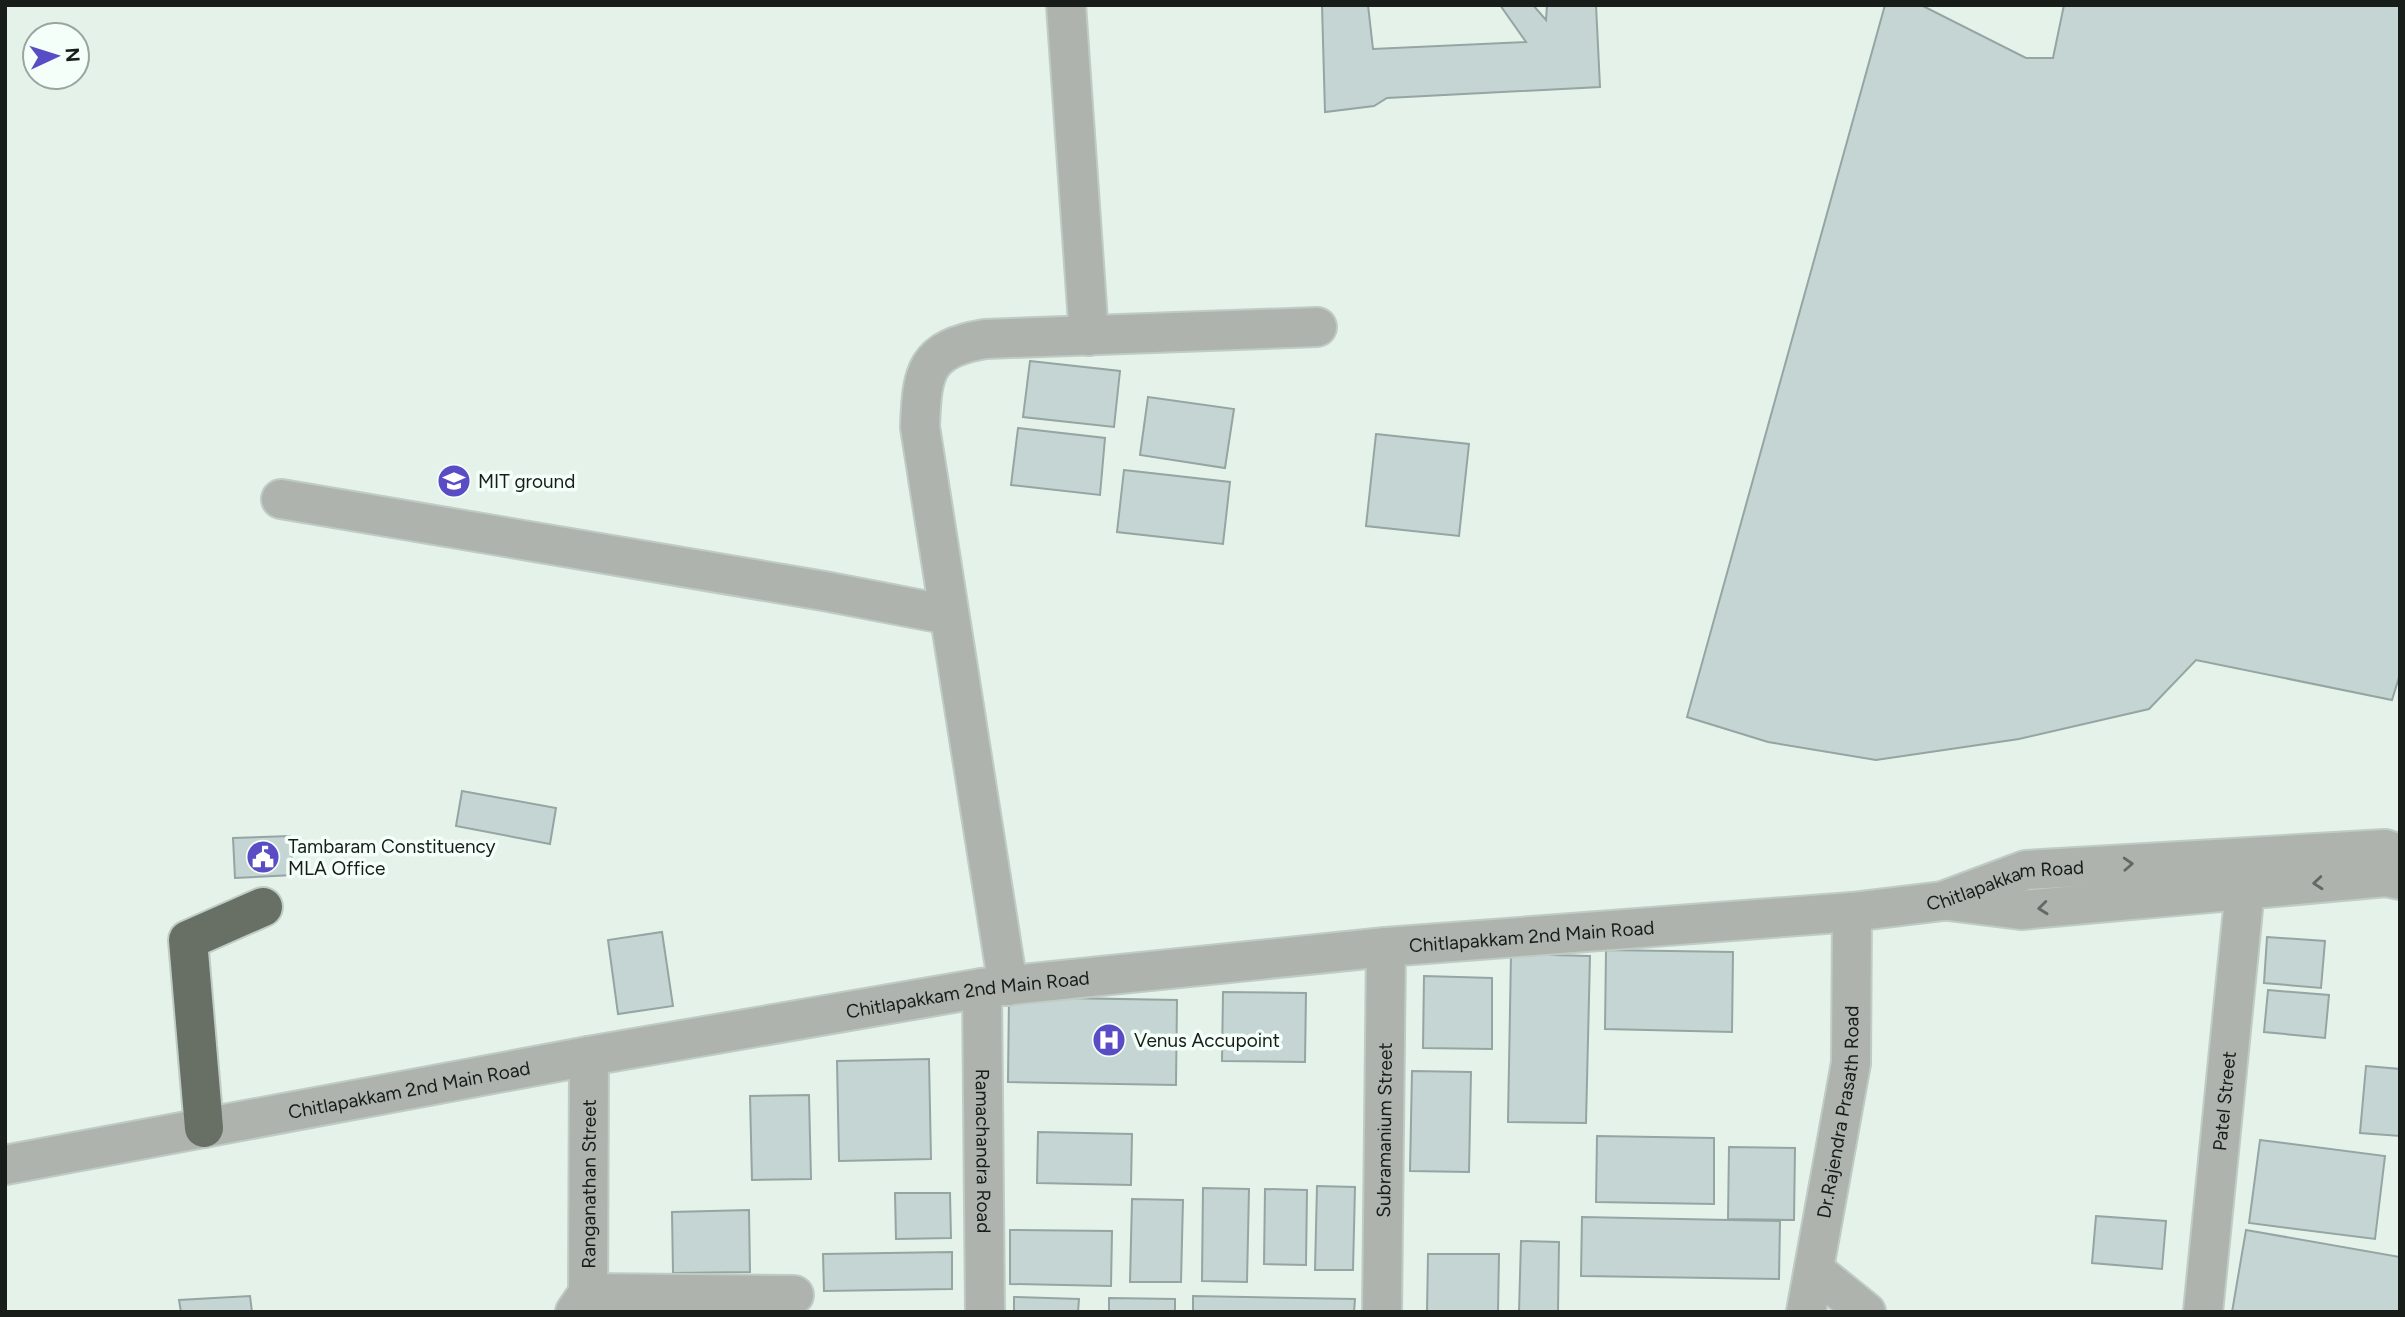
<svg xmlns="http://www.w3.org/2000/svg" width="2405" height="1317" font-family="Figtree,sans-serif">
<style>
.building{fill:#c4d5d3;stroke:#94a5a2;stroke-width:2}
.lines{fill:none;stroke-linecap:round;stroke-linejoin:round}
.minor-casing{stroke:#bfccc5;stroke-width:42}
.highway-casing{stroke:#bfccc5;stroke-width:42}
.minor{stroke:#afb3ae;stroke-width:38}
.highway{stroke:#687065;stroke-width:38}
.oneway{stroke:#646864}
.labels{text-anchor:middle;stroke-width:7;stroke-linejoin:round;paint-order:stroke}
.poi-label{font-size:19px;fill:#181d1a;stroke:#f3fff8;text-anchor:start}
.street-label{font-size:19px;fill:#181d1a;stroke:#f3fff8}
</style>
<rect width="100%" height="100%" fill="#e4f2ea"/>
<path class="building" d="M1322,5h46l5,44 153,-7 -26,-37h33l13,15 1,-15h49l4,82 -213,11 -13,8 -49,6z
M1885,5h36l105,53h27l11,-53h336v669l-8,26 -196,-40 -47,49 -130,30 -143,21 -108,-18 -81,-25z
M1030,361l90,10 -6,56 -91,-10z
M1148,397l86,12 -9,59 -85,-13z
M1018,428l87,10 -5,57 -89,-10z
M1376,434l93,10 -10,92 -93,-10z
M1124,470l106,12 -7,62 -106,-12z
M462,791l94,17 -6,36 -94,-18z
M290,836l3,39 -58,3 -2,-40z
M662,932l11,74 -55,8 -10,-74z
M2267,937l58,4 -4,47 -57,-5z
M1606,950l127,2 -1,80 -127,-3z
M1511,954l79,2 -4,167 -78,-1z
M1424,976l68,2v71l-69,-1z
M2268,990l61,5 -4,43 -61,-6z
M1223,992l83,1 -1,69 -83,-1z
M1009,997l168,3 -1,85 -168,-3z
M929,1059l2,100 -92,2 -2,-100z
M2366,1066l34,3v67l-40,-3z
M1412,1071l59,1 -2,100 -59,-1z
M809,1095l2,84 -59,1 -2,-84z
M1038,1132l94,2 -1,51 -94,-2z
M1597,1136l117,2v66l-118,-2z
M2260,1140l125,16 -10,83 -126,-16z
M1729,1147l66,1 -1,72 -66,-1z
M1317,1186l38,1 -2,83h-38z
M1203,1188l46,1 -2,93 -45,-1z
M1265,1189l42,1 -1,75 -42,-1z
M895,1193h55l1,45 -55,1z
M1132,1199l51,1 -2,82h-51z
M749,1210l1,62 -77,1 -1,-61z
M2096,1216l70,5 -4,48 -70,-6z
M1582,1217l198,4 -1,58 -198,-3z
M1010,1230l102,1 -1,55 -101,-2z
M2246,1230l154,27v55h-168z
M1521,1241l38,1 -1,70h-39z
M952,1252v37l-128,2 -1,-37z
M1428,1254h71l-1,58h-71z
M250,1296l2,16h-71l-2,-12z
M1193,1296l162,3 -1,13h-161z
M1014,1297l65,2 -1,13h-64z
M1109,1298l66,1v13h-66z"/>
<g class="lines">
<defs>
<g id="minor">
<path d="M1066,5l23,331"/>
<path d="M281,499l543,92 125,24"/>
<path d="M1949,901l72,9 365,-33 14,3"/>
<path d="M1008,986l-88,-559c2,-56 5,-78 65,-88l332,-12"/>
<path id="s1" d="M982,988l3,324"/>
<path id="s2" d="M5,1165l584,-109 393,-68 404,-41 466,-35 91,-11 83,-31 359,-21 15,5"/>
<path d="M1814,1270l52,42"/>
<path d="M575,1312l13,-19 206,2"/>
<path id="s3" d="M588,1312l1,-256"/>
<path id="s4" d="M1382,1312l4,-365"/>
<path id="s5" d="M1806,1312l45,-249 1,-151"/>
<path id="s6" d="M2203,1312l42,-423"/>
</g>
<path id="highway" d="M204,1128l-16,-188 75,-33"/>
</defs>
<use href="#minor" class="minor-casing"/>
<use href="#highway" class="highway-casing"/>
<use href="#minor" class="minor"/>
<use href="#highway" class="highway"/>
</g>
<defs><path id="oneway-chevron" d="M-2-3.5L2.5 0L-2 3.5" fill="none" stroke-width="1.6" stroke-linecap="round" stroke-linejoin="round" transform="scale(1.75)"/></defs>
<g class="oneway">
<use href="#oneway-chevron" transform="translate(2128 864) rotate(-3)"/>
<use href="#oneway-chevron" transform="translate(2318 883) rotate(175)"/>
<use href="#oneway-chevron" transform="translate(2043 908) rotate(174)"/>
</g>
<defs>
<symbol id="university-disc" viewBox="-11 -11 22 22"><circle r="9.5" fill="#594cc4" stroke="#f3fff8"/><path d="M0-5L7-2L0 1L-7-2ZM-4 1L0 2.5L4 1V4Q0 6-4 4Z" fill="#fff"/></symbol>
<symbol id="civic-disc" viewBox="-11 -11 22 22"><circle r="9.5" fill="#594cc4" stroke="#f3fff8"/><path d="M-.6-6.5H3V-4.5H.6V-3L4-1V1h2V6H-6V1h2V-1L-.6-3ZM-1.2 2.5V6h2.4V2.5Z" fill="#fff"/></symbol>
<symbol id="hospital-disc" viewBox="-11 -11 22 22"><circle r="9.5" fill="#594cc4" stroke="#f3fff8"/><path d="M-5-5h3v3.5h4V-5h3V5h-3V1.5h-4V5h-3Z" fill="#fff"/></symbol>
</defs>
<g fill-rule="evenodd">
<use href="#university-disc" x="435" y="462" width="38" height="38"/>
<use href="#civic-disc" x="244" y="838" width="38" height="38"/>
<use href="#hospital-disc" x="1090" y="1021" width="38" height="38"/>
</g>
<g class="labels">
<g class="poi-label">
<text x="478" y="488">MIT ground</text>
<text x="288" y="853">Tambaram Constituency<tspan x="288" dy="22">MLA Office</tspan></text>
<text x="1134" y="1047">Venus Accupoint</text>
</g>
<g class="street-label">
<text dy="7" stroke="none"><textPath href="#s2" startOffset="2023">Chitlapakkam Road</textPath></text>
<text dy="7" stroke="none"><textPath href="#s2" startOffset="1545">Chitlapakkam 2nd Main Road</textPath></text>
<text dy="7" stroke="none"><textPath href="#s2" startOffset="978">Chitlapakkam 2nd Main Road</textPath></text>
<text dy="7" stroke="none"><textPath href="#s2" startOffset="411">Chitlapakkam 2nd Main Road</textPath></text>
<text dy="7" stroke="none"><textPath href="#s6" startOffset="212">Patel Street</textPath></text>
<text dy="7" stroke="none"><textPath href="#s5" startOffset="203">Dr.Rajendra Prasath Road</textPath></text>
<text dy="7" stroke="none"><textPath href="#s4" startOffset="182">Subramanium Street</textPath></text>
<text dy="7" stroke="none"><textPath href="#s1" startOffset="163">Ramachandra Road</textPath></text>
<text dy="7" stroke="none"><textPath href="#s3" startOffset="128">Ranganathan Street</textPath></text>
</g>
</g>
<rect width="2405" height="1317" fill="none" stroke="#181d1a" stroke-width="14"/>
<g transform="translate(56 56) rotate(86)"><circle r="33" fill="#f3fff8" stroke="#9ba59f" stroke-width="2"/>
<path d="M0-5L12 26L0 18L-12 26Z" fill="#594cc4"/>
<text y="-10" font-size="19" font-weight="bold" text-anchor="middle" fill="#181d1a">N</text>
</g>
</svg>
